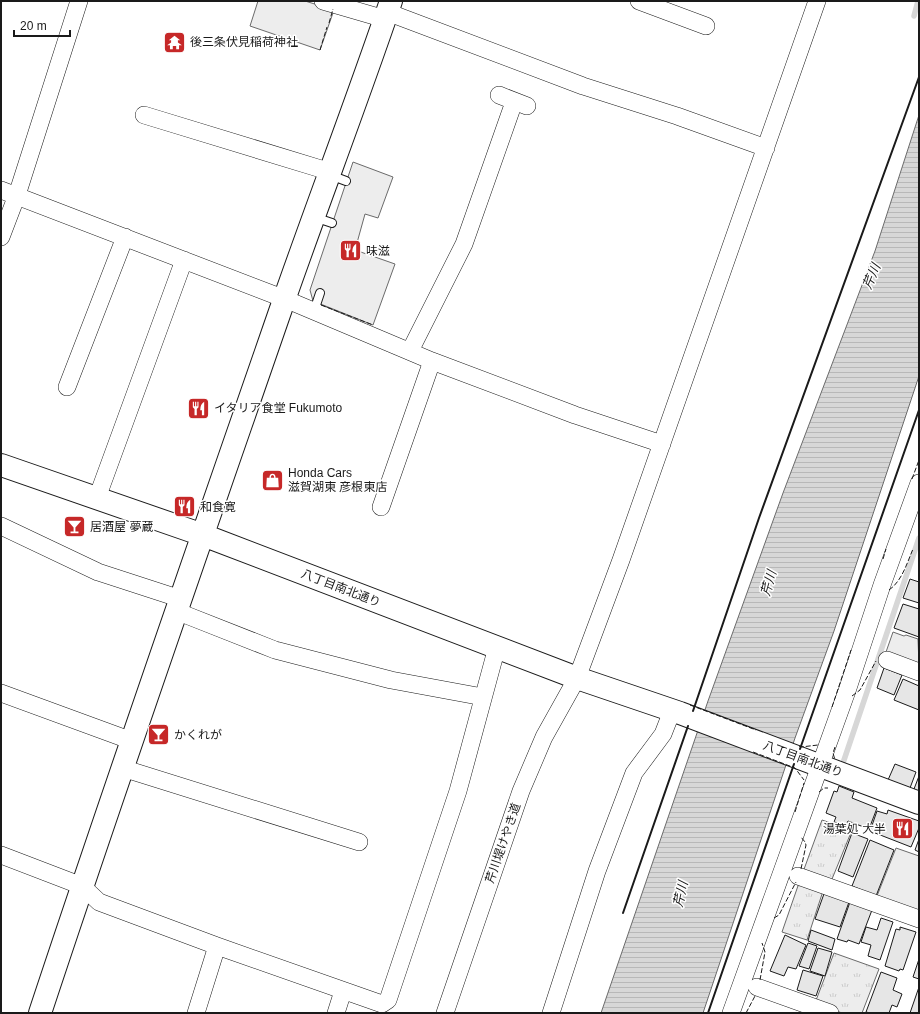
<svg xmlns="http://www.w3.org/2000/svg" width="920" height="1014" font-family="Arial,'Noto Sans JP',sans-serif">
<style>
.grass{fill:url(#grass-tufts);stroke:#6a6a6a}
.built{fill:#ededed;stroke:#6a6a6a}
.water{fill:url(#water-rules);stroke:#6a6a6a}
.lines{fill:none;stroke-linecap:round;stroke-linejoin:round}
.stream{stroke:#d7d7d7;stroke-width:5.5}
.building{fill:#e6e6e6;stroke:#1a1a1a}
.lane-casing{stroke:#1a1a1a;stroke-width:10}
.street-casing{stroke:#1a1a1a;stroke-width:18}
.secondary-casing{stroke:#1a1a1a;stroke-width:24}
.lane{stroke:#fff;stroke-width:8}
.street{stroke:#fff;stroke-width:17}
.secondary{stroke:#fff;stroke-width:22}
.fence{stroke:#1a1a1a;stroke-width:1;stroke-dasharray:5 2;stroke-linecap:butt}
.wall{stroke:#1a1a1a;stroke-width:2}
.labels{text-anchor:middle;stroke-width:3;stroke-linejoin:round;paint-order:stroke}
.poi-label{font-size:12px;fill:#1a1a1a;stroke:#fff;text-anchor:start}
.street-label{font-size:12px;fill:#1a1a1a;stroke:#fff}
.water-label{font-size:13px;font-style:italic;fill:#1a1a1a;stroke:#fff}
</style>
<defs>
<pattern id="grass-tufts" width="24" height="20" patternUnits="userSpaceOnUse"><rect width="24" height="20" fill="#ededed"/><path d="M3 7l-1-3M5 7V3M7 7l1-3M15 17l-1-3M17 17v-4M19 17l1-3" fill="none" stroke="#cbcbcb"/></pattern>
<pattern id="water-rules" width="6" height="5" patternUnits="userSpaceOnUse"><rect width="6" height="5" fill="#d7d7d7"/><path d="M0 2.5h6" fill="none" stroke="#b8b8b8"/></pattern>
</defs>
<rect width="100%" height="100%" fill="#fff"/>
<path class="grass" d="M822,820l30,10 -22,54 -27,-12z
M800,880l23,11 -16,49 -25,-8z
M834,953l45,16 -17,44h-20l-27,-10z"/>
<path class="built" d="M258,1h47l29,9 -14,40 -70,-24z
M353,162l40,15 -15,41 -13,-4 -10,36 40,14 -22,61 -60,-24 -3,-11z
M893,632l11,4 2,-1 12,4 1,26 -33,-13z
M896,848l23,8v60l-44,-15z"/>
<path class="water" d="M919,115v261l-85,255 -39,107 -92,275h-102l107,-312 75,-208 92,-242z"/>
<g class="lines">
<path class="stream" d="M914,16l4,-15
M843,763l76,-225"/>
</g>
<path class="building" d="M910,579l9,3v21l-16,-5z
M903,604l16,5v28l-25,-9z
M884,668l18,7 -8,20 -17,-7z
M903,679l16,7v24l-25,-10z
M895,764l21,8 -6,16 -22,-8z
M919,776v16l-5,-3z
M839,786l15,6 -2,6 25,10 -8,21 -21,-8 -2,4 -12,-3 2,-5 -10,-4 8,-22 3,1z
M888,810l31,11v7l-8,19 -41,-16 7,-20 10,3z
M852,833l16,6 -15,38 -15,-6z
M919,839v13l-4,-2z
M870,840l24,10 -18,46 -24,-10z
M825,891l24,11 -9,25 -25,-8z
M850,902l22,8 -13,34 -11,-4 -1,2 -10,-3z
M881,918l12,4 -13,38 -12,-4 3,-11 -10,-3 5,-15 11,3z
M900,927l16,5 -13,38 -3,-1 -1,2 -14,-5 11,-37 4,1z
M811,930l24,9 -3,11 -24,-9z
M785,935l21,10 -10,24 -8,-2 -4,9 -14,-5z
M808,943l9,3 -8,23 -10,-3z
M818,948l14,4 -7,24 -15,-5z
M919,959v20l-6,-2z
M803,970l20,6 -7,20 -19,-6z
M881,972l16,6 -4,12 9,4 -5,13 -5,-2 -3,8h-19l-4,-1z
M919,987v26h-9z"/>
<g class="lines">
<defs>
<path id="lane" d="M330,175l16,6
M314,217l18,6
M314,311l6,-18"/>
<path id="street" d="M323,1l62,18
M639,1l67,25
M387,12l196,74 94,30 89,32
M499,95l28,11
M144,115l187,57
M1,190l284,109 147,62 143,54 87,29
M1,237l16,-42 62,-194
M410,351l54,-107 50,-142
M67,387l58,-150
M97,498l87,-238
M381,507l51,-146
M1,526l97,46 83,27
M176,611l99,39 116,30 92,17
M887,660l32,12
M1,693l131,48
M122,768l237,74
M1,855l81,31 17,16 118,44 165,58 6,-4 70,-209 39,-144
M798,876l121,43
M757,987l73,26
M196,1013l21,-67
M336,1013l7,-22
M445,1013l76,-222 23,-54 33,-59 44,-118 196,-559
M551,1013l46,-142 37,-98 29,-39 9,-23
M731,1013l116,-322 35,-106 37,-102"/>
<path id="secondary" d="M1,465l202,70 374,143 103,35 239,90
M40,1013c79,-239 162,-476 244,-713 35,-100 73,-199 107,-299"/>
</defs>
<use href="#lane" class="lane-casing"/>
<use href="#street" class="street-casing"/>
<use href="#secondary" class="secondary-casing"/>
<use href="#lane" class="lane"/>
<use href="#street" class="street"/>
<use href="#secondary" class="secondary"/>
<path class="fence" d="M329,23l4,-14
M320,50l7,-23
M321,305l52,20
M912,479l7,-19
M883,559l3,-10
M889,590c13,-9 18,-27 24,-41
M852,696l8,-6 16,-29
M690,705l66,25
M832,707l19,-57
M799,746l2,1 17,-2
M835,747l-2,6 2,7
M753,752l42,16 9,12
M819,792l5,-4h4
M795,812l9,-29
M801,869l5,-24 -1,-3 -4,-5
M774,918l5,-3 17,-33
M760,980l5,-28 -3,-9
M746,1013l9,-17"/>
<path class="wall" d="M693,711l66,-193 160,-441
M800,749l119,-339
M623,913l65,-187
M708,1013l86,-249"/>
</g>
<defs>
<symbol id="temple-square" viewBox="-11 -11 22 22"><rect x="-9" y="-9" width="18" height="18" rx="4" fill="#c62828" stroke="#fff"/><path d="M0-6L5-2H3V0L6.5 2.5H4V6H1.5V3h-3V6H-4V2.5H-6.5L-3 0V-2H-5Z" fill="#fff"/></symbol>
<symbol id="restaurant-square" viewBox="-11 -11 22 22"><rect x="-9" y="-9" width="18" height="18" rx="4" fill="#c62828" stroke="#fff"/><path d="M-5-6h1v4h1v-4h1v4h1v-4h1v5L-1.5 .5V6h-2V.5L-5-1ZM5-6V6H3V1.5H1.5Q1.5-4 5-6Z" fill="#fff"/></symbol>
<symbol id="shop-square" viewBox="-11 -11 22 22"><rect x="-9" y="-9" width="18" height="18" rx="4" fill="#c62828" stroke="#fff"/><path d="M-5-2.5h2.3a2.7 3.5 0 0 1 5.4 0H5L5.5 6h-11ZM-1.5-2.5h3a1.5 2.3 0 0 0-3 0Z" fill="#fff"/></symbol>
<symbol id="bar-square" viewBox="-11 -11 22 22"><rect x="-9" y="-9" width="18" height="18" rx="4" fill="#c62828" stroke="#fff"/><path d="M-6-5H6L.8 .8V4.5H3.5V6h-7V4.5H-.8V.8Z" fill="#fff"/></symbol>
</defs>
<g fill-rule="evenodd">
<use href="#temple-square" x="162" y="30" width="25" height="25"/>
<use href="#restaurant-square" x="338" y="238" width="25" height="25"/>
<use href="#restaurant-square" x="186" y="396" width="25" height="25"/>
<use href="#shop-square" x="260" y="468" width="25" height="25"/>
<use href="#restaurant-square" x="172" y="494" width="25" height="25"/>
<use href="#bar-square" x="62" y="514" width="25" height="25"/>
<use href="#bar-square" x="146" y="722" width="25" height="25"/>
<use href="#restaurant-square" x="890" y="816" width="25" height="25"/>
</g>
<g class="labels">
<g class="poi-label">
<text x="190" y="46">後三条伏見稲荷神社</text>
<text x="366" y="255">味滋</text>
<text x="214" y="412">イタリア食堂 Fukumoto</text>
<text x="288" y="477">Honda Cars<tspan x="288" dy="14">滋賀湖東 彦根東店</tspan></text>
<text x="200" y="511">和食寛</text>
<text x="90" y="531">居酒屋 夢蔵</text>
<text x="174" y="739">かくれが</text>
<text x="886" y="833" text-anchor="end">湯葉処 大半</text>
</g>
<g class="street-label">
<text transform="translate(341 588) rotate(21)" y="4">八丁目南北通り</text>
<text transform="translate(803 759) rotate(20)" y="4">八丁目南北通り</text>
<text transform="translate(503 843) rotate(-71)" y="4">芹川堤けやき道</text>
</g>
<g class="water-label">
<text transform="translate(871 276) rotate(-67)" y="5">芹川</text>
<text transform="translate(768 583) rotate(-74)" y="5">芹川</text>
<text transform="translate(680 894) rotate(-77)" y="5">芹川</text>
</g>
</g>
<rect width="920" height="1014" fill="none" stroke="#1a1a1a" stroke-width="4"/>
<path d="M14 30v6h56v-6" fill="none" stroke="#1a1a1a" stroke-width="2"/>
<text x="20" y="30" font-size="12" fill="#1a1a1a" stroke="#ffffff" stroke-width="3" paint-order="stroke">20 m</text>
</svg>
